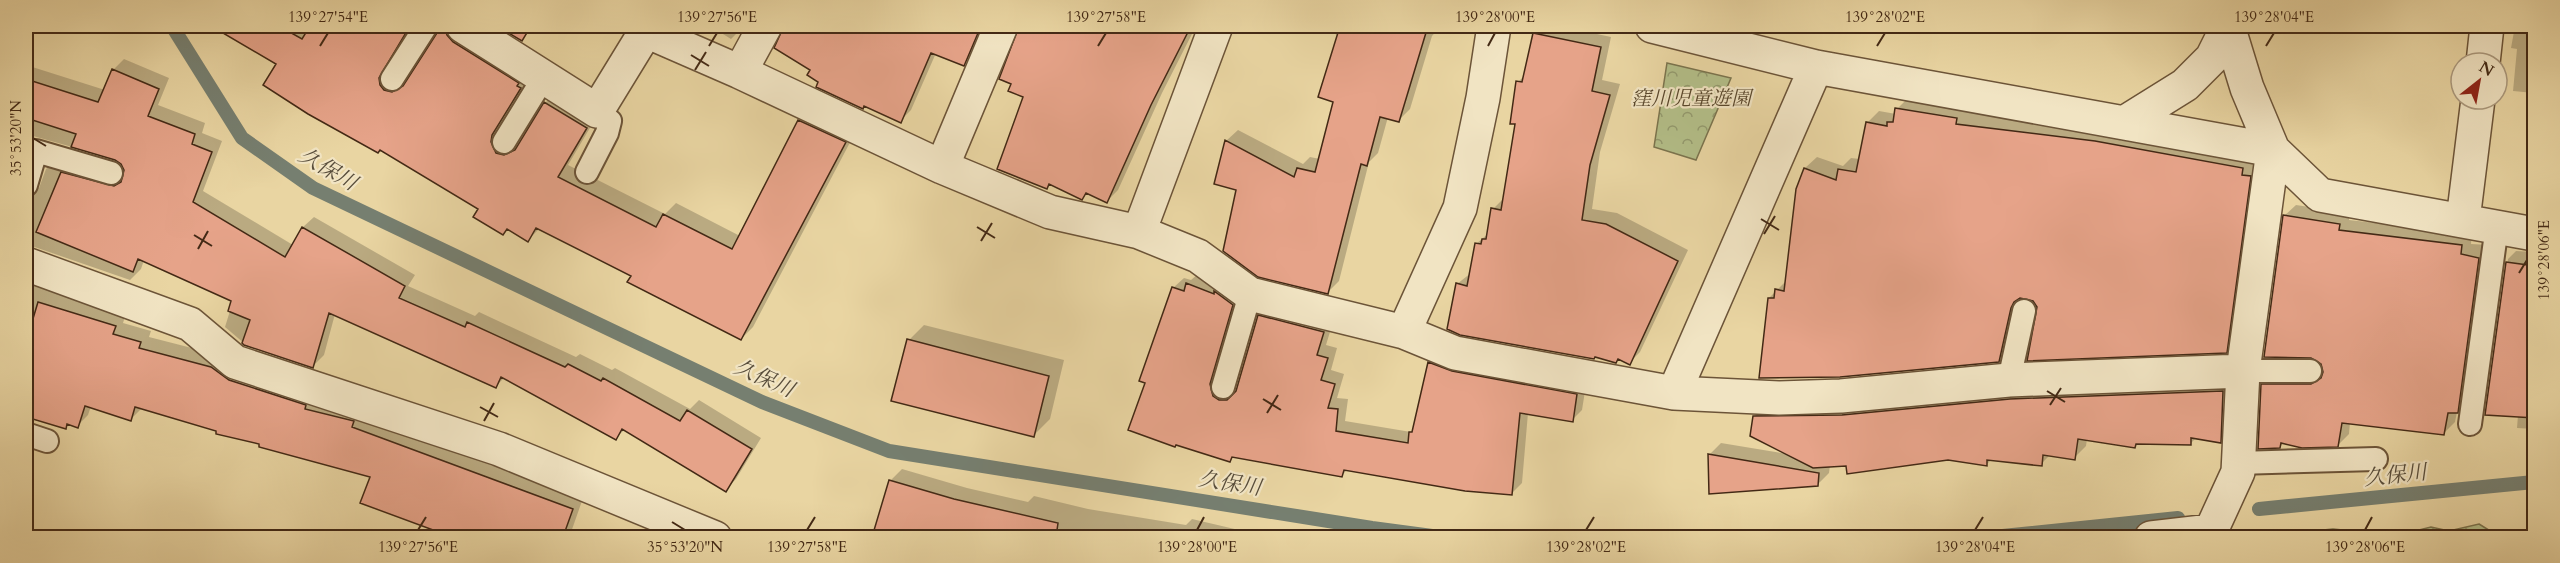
<svg xmlns="http://www.w3.org/2000/svg" width="2560" height="563" font-family="Cardo,'Noto Serif JP',serif">
<style>
.forest{fill:url(#forest-firs);stroke:#7b744e;stroke-width:1.5}
.park{fill:url(#park-crowns);stroke:#7b744e;stroke-width:1.5}
.shadow{fill:#0003}
.lines{fill:none;stroke-linecap:round;stroke-linejoin:round}
.stream{stroke:#767f70;stroke-width:14}
.building{fill:#e6a389;stroke:#432915;stroke-width:1.5}
.service-casing{stroke:#6c5438;stroke-width:26}
.minor-casing{stroke:#6c5438;stroke-width:36}
.service{stroke:#f1e4c3;stroke-width:22}
.minor{stroke:#f1e4c3;stroke-width:33}
.ticks{fill:none;stroke:#432915;stroke-width:2}
.labels{text-anchor:middle;stroke-width:4.5;stroke-linejoin:round;paint-order:stroke}
.park-label{font-size:20px;font-style:italic;fill:#59472c;stroke:#f1e4c3}
.water-label{font-size:21px;font-style:italic;fill:#584d3b;stroke:#f1e4c3}
.neatline{fill:none;stroke:#432915;stroke-width:2}
.ticks-label{font-size:15px;text-anchor:middle;fill:#432915}
</style>
<defs>
<pattern id="forest-firs" width="22" height="20" patternUnits="userSpaceOnUse" patternTransform="scale(1.5)"><rect width="22" height="20" fill="#b3be88"/><path d="M5 1l3.5 6h-7zM16 11l3.5 6h-7z" fill="#939a6e"/></pattern>
<pattern id="park-crowns" width="20" height="18" patternUnits="userSpaceOnUse" patternTransform="scale(1.5)"><rect width="20" height="18" fill="#b3be88"/><path d="M2 6a3 3 0 1 1 6 0M12 15a3 3 0 1 1 6 0" fill="none" stroke="#939a6e"/></pattern>
</defs>
<rect width="100%" height="100%" fill="#e9d5a2"/>
<filter id="stains"><feTurbulence type="fractalNoise" baseFrequency=".00333" numOctaves="4"/><feColorMatrix values="0 0 0 0 .2 0 0 0 0 .09 0 0 0 0 .02 0 0 0 .5 -.17"/></filter>
<radialGradient id="worn" r=".72"><stop offset=".6" stop-color="#630" stop-opacity="0"/><stop offset="1" stop-color="#630" stop-opacity=".3"/></radialGradient>
<path class="forest" d="M2479,524l21,13h-231l5,-2 59,-6 39,4h35l24,-6 18,4z"/>
<path class="park" d="M1667,63l64,15 -35,82 -42,-13z"/>
<path class="shadow" d="M214,26h199l-16,54h12l30,-47 2,-7h5l-3,2 6,13 -3,-15h14l72,50 -24,66 9,3 5,-3 23,-39 12,-11 40,24 -29,49 97,49 11,-11 64,33 60,-115 11,-12 45,22 -103,196 -12,12 -108,-64 -93,-47 -12,12 -20,-12 -5,5 -23,-24 -202,-145z
M500,26h34l-13,13z
M710,26h34l-13,13z
M785,26h201l-11,27 -11,11 -28,-11 -25,57 -11,11 -80,-40z
M1021,26h175l-34,67 -44,97 -11,11 -19,-9 -6,6 -31,-15 -4,5 -22,-91z
M1301,26h140l-9,10 -22,73 -12,12 -10,-4 -10,36 -9,9 -30,119 -11,11 -90,-104 -12,-47 12,-11 65,34 7,-7 10,2 15,-58 4,-66z
M1542,26h18l51,11 -9,43 18,4 -20,68 -8,57 25,4 71,37 -48,102 -11,11 -10,-5 -3,4 -159,-78 14,-11 5,-29 13,-11 4,-24 12,-12 12,-74 1,-41 8,-8 8,-41z
M2515,26h19v67l-21,-2 4,-42 -6,-1z
M124,59l45,19 -11,27 47,18 -3,10 20,8 -19,50 90,54 10,-18 11,-10 101,58 -7,11 67,30 4,-4 97,45 4,-3 32,16 3,-2 75,41 9,-9 62,38 -25,41 -11,11 -100,-61 -9,9 -112,-60 -9,9 -160,-73 -11,41 -11,11 -68,-22 -20,-17 8,-26 -89,-41 -3,9 -11,11 -104,-36v-65l7,8 6,1 7,-19 11,-11 63,18 5,-2 -3,-11 -7,-4 -82,-23 -7,30v-101l79,25 8,-20z
M1909,97l59,10 -1,5 140,18 155,35 -24,174 -12,12 -187,-44 -5,-8 -12,-2 -12,52 -12,12 -229,-63 18,-18 18,-112 12,-11 26,9 8,-8 9,1 7,-36 12,-12 17,3 1,-5z
M2296,205l54,8 -1,7 123,14 -1,10 19,1 -22,156 -11,11 -2,10 -11,11 -94,-11 -1,12 -11,11 -54,-3 -4,5 -17,-62 11,-11 51,-1 -41,-157z
M2516,251l18,1v177l-17,-1 1,-13 -31,-1 21,-155z
M26,267l102,40 -5,16 28,8 -2,6 74,19 139,60 221,82 -14,40h-113l-94,-36 10,-26 -230,-68 -12,12 -39,-14 -3,9 -11,11 -8,-3 -4,4 -30,-8 -2,2 -7,-1z
M1198,274l44,20 -13,96h9l21,-74 10,-10 64,16 -7,23 11,3 -6,22 13,4 -7,24 11,1 -3,22 66,11 4,-3 14,-66 10,-10 147,32 -4,25 -10,10 -44,-7 -6,70 -10,10 -164,-24 -6,6 -108,-19 -4,4 -83,-78 26,-94 11,-10 7,2z
M924,325l140,35 -14,59 -16,16 -125,-95z
M2235,379l-3,50 -12,12 -23,-4 -6,6h-52l-4,3 -48,-7 -1,7 -12,12 -23,-4 -10,10 -49,-5 -6,6 -38,-6 -118,6 -1,8 -12,12 -108,-30 12,-12 66,11 -32,-38 12,-12z
M26,429l11,12 -11,12z
M902,469l65,19 61,14 6,-6 54,13 98,16 6,-6 81,19h-399l16,-57z"/>
<g class="lines">
<path class="stream" d="M172,26l70,112 71,50 449,214 127,49 483,77 75,10
M2259,509l275,-27
M1983,538l195,-20"/>
</g>
<path class="building" d="M211,26h68l23,13 8,-13h100l-31,52 1,7 4,5 8,2 11,-6 34,-53 2,-7h5l3,9 6,7 66,41 -2,3 4,2 -29,47 -1,7 5,11 8,2 11,-5 29,-48 43,26 -29,49 98,50 7,-13 69,35 66,-129 48,22 -105,198 -114,-58 4,-6 -95,-48 -8,14 -21,-13 -4,6 -30,-18 5,-8 -98,-59 -2,3 -70,-39 -45,-29 13,-21z
M497,26h34l-9,15z
M784,26h197l-17,40 -33,-13 -30,70 -37,-17 -1,3 -47,-22 2,-5 -11,-7 3,-5 -36,-22z
M1019,26h172l-40,79 -44,98 -21,-10 -4,7 -33,-16 -2,5 -50,-20 26,-72 -15,-6 3,-7 -12,-5z
M1340,26h88l-29,96 -19,-5 -13,49 -6,-2 -33,130 -70,-17 -35,-26 13,-61 -22,-6 11,-44 69,37 3,-9 18,4 18,-70 -15,-5z
M1533,33l68,14 -9,44 18,4 -20,70 -8,55 24,4 72,37 -48,104 -12,-6 -2,4 -21,-6 -1,2 -134,-24 -13,-6 9,-46 11,3 8,-43 6,1 1,-5h4l5,-31 10,2 14,-86h-5l6,-43 6,1z
M112,69l47,20 -11,27 47,18 -3,10 20,8 -19,50 92,55 17,-30 103,59 -6,12 66,29 2,-5 98,45 3,-3 33,17 2,-3 77,43 7,-11 65,39 -26,43 -104,-63 -6,11 -115,-63 -5,11 -167,-75 -16,55 -69,-23 -2,-2 8,-23 -22,-9 3,-10 -93,-42 -5,13 -97,-40 25,-60 53,14 7,-4 3,-12 -3,-6 -6,-4 -44,-13 5,-13 -50,-16v-39l72,23z
M1895,108l62,10 -1,6 139,17 148,27 -1,7 9,1 -24,177 -200,8 10,-54 -4,-6 -13,-3 -6,4 -3,6 -12,54 -159,15 -81,1 9,-80h6l1,-9 9,2 12,-102 8,-21 32,12 2,-11 18,3 10,-50 21,4v-4h6z
M2283,215l57,9 -1,6 123,15 -1,9 18,4 -21,155h-10l-4,22 -102,-12 -4,24 -36,1 -21,-5 -1,5 -22,1 3,-65h50l10,-6 2,-6 -2,-8 -10,-6 -47,-1z
M2506,262l29,4v152l-50,-3z
M1186,283l28,11v-3l19,14 -23,79 3,12 6,4h8l9,-9 22,-76 66,17 -7,23 11,3 -7,22 14,4 -7,24 10,1 -2,22 72,12 1,-11h3l16,-70 24,9 125,23 -4,28 -53,-9 -8,82 -47,-4 -121,-21 -2,7 -110,-20 -2,5 -54,-17 -1,2 -47,-17 17,-47 -6,-2 33,-94 12,4z
M38,302l78,24 -3,8 28,8 -2,6 72,19 18,13 77,25 -1,4 49,12 -2,6 221,82 -10,28h-111l-92,-34 10,-26 -111,-30v-3l-43,-10v-3l-81,-24 -4,14 -46,-15 -7,22 -11,-4 -1,5 -40,-12v-97l6,2z
M907,339l142,37 -15,61 -143,-36z
M2223,391l-2,52 -30,-5v7l-55,-1 -1,4 -57,-9 -3,21 -32,-5 -1,11 -55,-6v6l-39,-6 -101,14 -1,-8 -33,2 -63,-32 3,-20 89,-1 168,-16z
M1708,454l111,19 -1,13 -109,8z
M889,480l65,19 104,24 -2,14h-184z"/>
<g class="lines">
<defs>
<path id="service" d="M392,79l34,-53
M504,142l40,-65
M587,172l20,-39 3,-12 -13,-10
M26,185l10,-34 75,22
M2243,371h67
M2009,380l15,-69
M1223,387l27,-93
M2470,424l27,-198
M26,434l21,7
M2238,463l138,-4"/>
<path id="minor" d="M463,26l134,85 49,-80 94,41
M765,26l-25,46 202,95 108,45 89,20 59,24 52,38 154,38 51,21 219,40 105,5 62,-2 168,-16 234,-9
M1652,26l164,41 457,83 47,45 214,39
M2483,63l4,-37
M2124,123l61,-38 27,-27 16,-32
M942,167l59,-141
M2463,220l15,-121
M1139,232l77,-206
M26,264l164,60 45,38 264,87 216,89
M1404,332l56,-124 23,-110 11,-72
M1674,393l142,-326
M2151,538l60,-7 27,-59 5,-101 30,-221 -26,-62 -19,-62"/>
</defs>
<use href="#service" class="service-casing"/>
<use href="#minor" class="minor-casing"/>
<use href="#service" class="service"/>
<use href="#minor" class="minor"/>
</g>
<path class="ticks" d="M320,46l8,-13M709,46l8,-13M1098,46l8,-13M1488,46l7,-13M1877,46l8,-13M2266,46l8,-13M691,55l18,11M695,70l11,-18M33,138l13,8M1761,219l18,11M977,227l18,11M1764,234l11,-18M194,235l18,11M981,241l11,-18M198,249l10,-18M2519,273l8,-13M2047,391l18,11M1263,399l18,11M2050,405l11,-17M480,407l18,10M1267,413l11,-18M484,421l10,-18M672,522l13,8M418,530l8,-13M807,530l8,-13M1197,530l7,-13M1586,530l8,-13M1975,530l8,-13M2365,530l7,-13"/>
<g class="labels">
<g class="park-label">
<text x="1691" y="105">窪川児童遊園</text>
</g>
<g class="water-label">
<text transform="translate(328 169) rotate(30)" y="7">久保川</text>
<text transform="translate(764 378) rotate(24)" y="7">久保川</text>
<text transform="translate(2395 475) rotate(-6)" y="7">久保川</text>
<text transform="translate(1230 483) rotate(9)" y="7">久保川</text>
</g>
</g>
<rect width="2560" height="563" fill="none" stroke="#e9d5a2" stroke-width="66"/>
<g transform="translate(2479 81) rotate(31)"><circle r="28" fill="#f1e4c3" stroke="#ab997d" stroke-width="1.5"/>
<path d="M0-4.5L10 22L0 15L-10 22Z" fill="#8f2418"/>
<text y="-9" font-size="16" font-weight="bold" text-anchor="middle" fill="#432915">N</text>
</g>
<rect x="33" y="33" width="2494" height="497" class="neatline"/>
<g class="ticks-label">
<text x="328" y="22">139°27'54"E</text>
<text x="717" y="22">139°27'56"E</text>
<text x="1106" y="22">139°27'58"E</text>
<text x="1495" y="22">139°28'00"E</text>
<text x="1885" y="22">139°28'02"E</text>
<text x="2274" y="22">139°28'04"E</text>
<text transform="translate(16 138) rotate(-90)" y="5">35°53'20"N</text>
<text transform="translate(2544 260) rotate(-90)" y="5">139°28'06"E</text>
<text x="418" y="552">139°27'56"E</text>
<text x="685" y="552">35°53'20"N</text>
<text x="807" y="552">139°27'58"E</text>
<text x="1197" y="552">139°28'00"E</text>
<text x="1586" y="552">139°28'02"E</text>
<text x="1975" y="552">139°28'04"E</text>
<text x="2365" y="552">139°28'06"E</text>
</g>
<rect width="100%" height="100%" filter="url(#stains)"/>
<rect width="100%" height="100%" fill="url(#worn)"/>
</svg>
